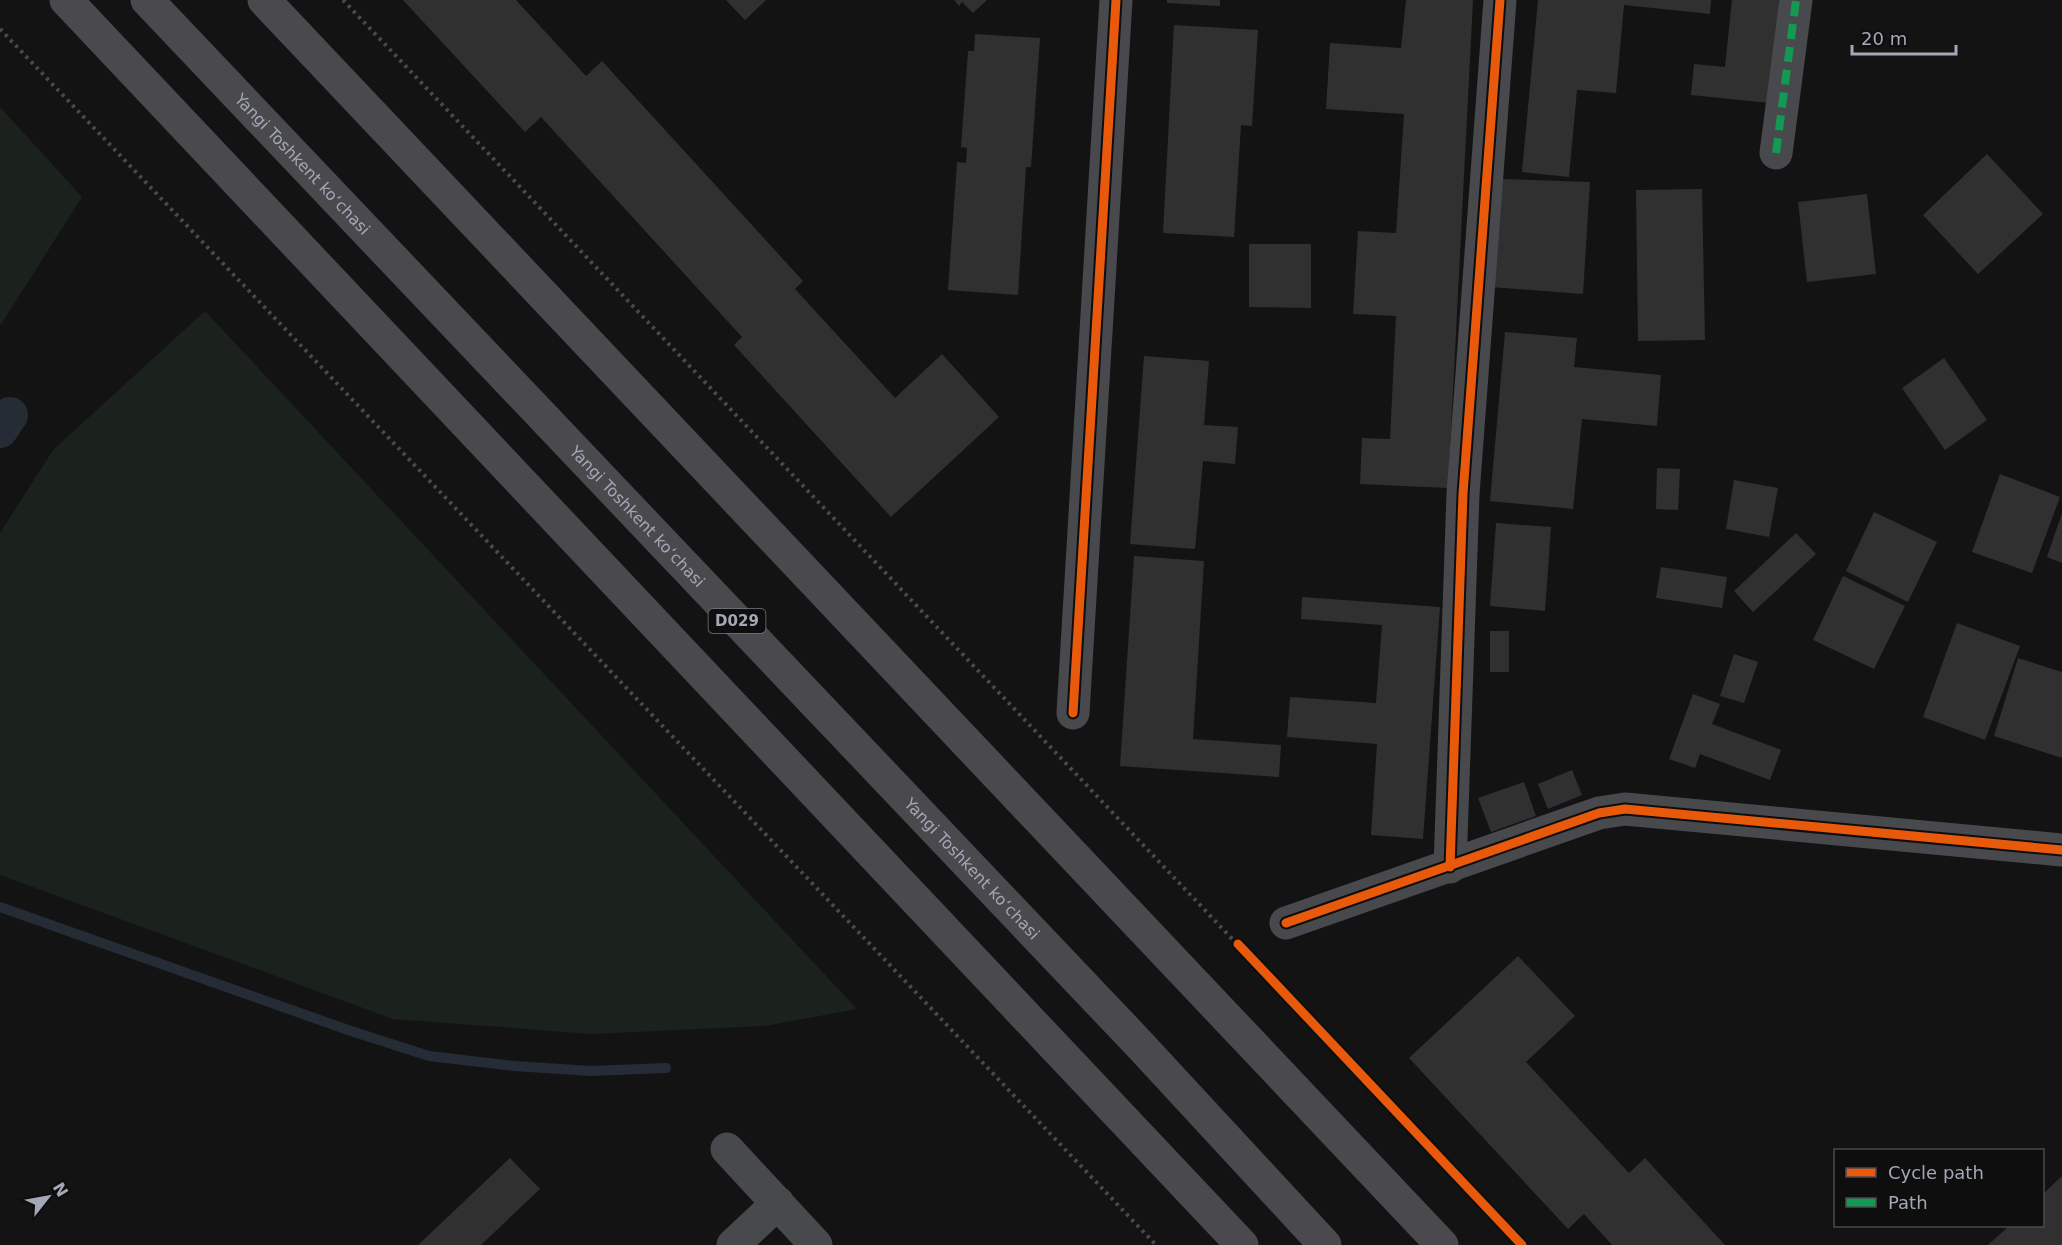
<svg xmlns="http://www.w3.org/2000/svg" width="2062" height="1245" font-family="'DejaVu Sans',sans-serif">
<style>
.green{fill:#1b221d}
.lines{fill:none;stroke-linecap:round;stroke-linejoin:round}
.stream{stroke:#262c36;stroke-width:10}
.canal{stroke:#262c36;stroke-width:36}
.building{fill:#303031}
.path{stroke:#49494e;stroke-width:4;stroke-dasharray:3 4.5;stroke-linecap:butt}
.minor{stroke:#47494c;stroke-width:33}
.major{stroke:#4a4a4e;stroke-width:33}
.highway{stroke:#4a4a4e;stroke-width:33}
.quiet{stroke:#139951;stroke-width:8;stroke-dasharray:15 8;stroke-linecap:butt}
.cycleway-casing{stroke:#0e0e0f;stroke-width:13}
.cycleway{stroke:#e8590c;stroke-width:9}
.labels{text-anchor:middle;stroke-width:4.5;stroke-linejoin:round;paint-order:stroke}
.shield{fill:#0e0e0f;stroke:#767984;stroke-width:1.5}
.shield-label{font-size:15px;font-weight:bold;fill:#a3a7b6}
.street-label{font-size:16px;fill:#a3a7b6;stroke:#0e0e0f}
</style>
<rect width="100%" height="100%" fill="#131313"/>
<path class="green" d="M0,107l82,90 -82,129z
M205,311l652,698 -92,17 -174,8 -198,-15 -393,-144v-342l53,-83z"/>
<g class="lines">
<path class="stream" d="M0,907l351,124 78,25 85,10 77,5 75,-3"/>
<path class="canal" d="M0,430l10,-15"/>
</g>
<path class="building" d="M403,0h113l70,76 16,-15 201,220 -8,8 100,109 47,-44 57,63 -108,100 -157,-172 8,-8 -201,-220 -16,15z
M726,0h40l-21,20z
M954,0h33l-14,13 -11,-11 -3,4z
M1167,0h53v6l-53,-3z
M1406,0h67l-25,488 -88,-4 2,-46 28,1 6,-123 -43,-2 5,-83 38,2 8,-119 -78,-5 4,-66 71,5z
M1538,0h173l-1,14 -86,-9 -8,88 -39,-3 -8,87 -47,-5z
M1732,0h48l-10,103 -79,-8 3,-31 31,3z
M1174,25l84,5 -6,96 -11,-1 -7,112 -71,-4z
M975,34l65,4 -9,129h-5l-8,128 -70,-5 9,-128 9,1 1,-15 -6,-1 7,-96h6z
M1987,154l56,60 -65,60 -55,-59z
M1503,179l87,3 -7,112 -92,-7z
M1702,189l3,151 -67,1 -2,-151z
M1867,194l9,80 -69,8 -9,-80z
M1249,244h62v64l-62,-1z
M1505,332l72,6 -3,29 87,8 -4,51 -75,-7 -9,90 -83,-8z
M1144,356l65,5 -5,64 34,2 -3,37 -32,-3 -8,88 -65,-5z
M1944,358l43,62 -42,30 -43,-62z
M1657,468l23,1 -2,41 -22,-1z
M2000,474l60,23 -28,76 -60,-21z
M1734,480l44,8 -9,49 -43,-8z
M1874,512l63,30 -29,60 -62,-31z
M2062,513v50l-15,-6z
M1496,523l55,4 -6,84 -55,-5z
M1796,533l20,21 -63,58 -19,-21z
M1134,556l70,5 -11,178 88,6 -2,32 -159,-11z
M1661,567l66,10 -5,31 -66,-10z
M1843,576l62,30 -31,63 -61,-29z
M1302,597l138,10 -17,232 -52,-4 6,-91 -90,-7 3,-40 86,6 6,-78 -81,-6z
M1957,623l63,23 -35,94 -62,-23z
M1490,631h19v41h-19z
M1734,654l24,8 -14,41 -24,-7z
M2018,658l44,14v86l-68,-22z
M1693,694l27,10 -8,20 69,26 -11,30 -70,-26 -5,14 -26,-9z
M1572,770l10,25 -34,14 -10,-25z
M1524,782l12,34 -45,16 -13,-34z
M1518,956l57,60 -49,46 103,111 16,-15 80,87h-113l-28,-31 -16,15 -159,-171z
M510,1158l30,31 -59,56h-63z
M2062,1176v69h-74l21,-19h34v-32z"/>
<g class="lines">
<path class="path" d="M343,0l1179,1245
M0,29l1156,1216"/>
<path class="minor" d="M1776,153l20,-153
M1073,713l43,-713
M1450,867l13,-373 37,-494
M1286,923l313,-110 26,-4 437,41
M727,1149l89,96
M733,1245l45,-42"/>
<path class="major" d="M264,0l1178,1245"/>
<g class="highway">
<path d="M66,0l1176,1245"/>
<path id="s1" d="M147,0l993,1045 185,200"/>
</g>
<path class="quiet" d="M1776,153l20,-153"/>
<defs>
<path id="cycleway" d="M1073,713l43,-713
M1450,867l13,-373 37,-494
M1286,923l313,-110 26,-4 437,41
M1238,944l284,301"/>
</defs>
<use href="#cycleway" class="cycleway-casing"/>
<use href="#cycleway" class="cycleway"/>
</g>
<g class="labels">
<rect class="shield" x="708.5" y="609" width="57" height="24" rx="4.5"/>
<g class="shield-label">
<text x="737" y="626">D029</text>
</g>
<g class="street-label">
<text dy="6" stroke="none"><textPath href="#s1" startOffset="226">Yangi Toshkent ko‘chasi</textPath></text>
<text dy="6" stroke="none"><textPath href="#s1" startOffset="712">Yangi Toshkent ko‘chasi</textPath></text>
<text dy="6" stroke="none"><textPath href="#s1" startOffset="1198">Yangi Toshkent ko‘chasi</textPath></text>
</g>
</g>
<rect x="1834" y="1149" width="210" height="78" fill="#0e0e0f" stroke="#4a4b52" stroke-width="1.5"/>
<rect x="1846" y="1168" width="30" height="9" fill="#e8590c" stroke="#4a4b52" stroke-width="1.5"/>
<text x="1888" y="1179" font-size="18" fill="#a3a7b6">Cycle path</text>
<rect x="1846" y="1198" width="30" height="9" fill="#139951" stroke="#4a4b52" stroke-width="1.5"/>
<text x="1888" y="1209" font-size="18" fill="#a3a7b6">Path</text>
<g transform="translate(48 1197) rotate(59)" stroke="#0e0e0f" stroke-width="4.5" paint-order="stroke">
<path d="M0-4.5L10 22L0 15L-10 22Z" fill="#a3a7b6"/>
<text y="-9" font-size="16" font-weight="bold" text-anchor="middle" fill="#a3a7b6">N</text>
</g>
<path d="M1852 45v9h104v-9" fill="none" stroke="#a3a7b6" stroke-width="3"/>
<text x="1861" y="45" font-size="18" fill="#a3a7b6" stroke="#0e0e0f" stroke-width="4.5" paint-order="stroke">20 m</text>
</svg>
